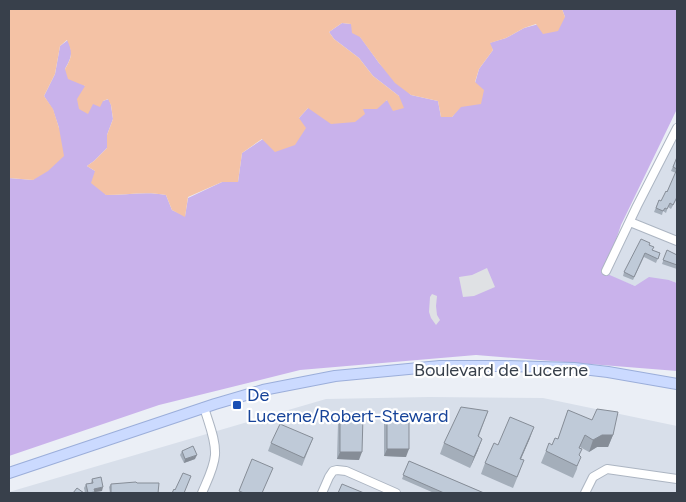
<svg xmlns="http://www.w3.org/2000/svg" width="686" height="502" font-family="Figtree,sans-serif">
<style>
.residential{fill:#d8dfea}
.green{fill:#c9b2eb}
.parking{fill:#dfe1e4}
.water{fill:#f4c2a5}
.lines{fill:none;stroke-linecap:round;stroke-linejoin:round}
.street-casing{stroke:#acb5c2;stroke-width:10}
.secondary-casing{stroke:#9baeda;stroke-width:12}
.street{stroke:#fff;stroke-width:8}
.secondary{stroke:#cbdaff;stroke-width:10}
.wall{fill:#a4aeba}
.shaded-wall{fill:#868d97}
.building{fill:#bfcad8;stroke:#868d97}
.transit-dot{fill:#1a4fb4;stroke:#fff;stroke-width:2}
.labels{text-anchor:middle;stroke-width:4.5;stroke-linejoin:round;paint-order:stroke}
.street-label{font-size:18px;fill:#38404b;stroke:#fff}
.transit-label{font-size:18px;fill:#164399;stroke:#fff;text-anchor:start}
</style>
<rect width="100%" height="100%" fill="#ebeff6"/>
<path class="residential" d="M677,128v155l-8,-3 -34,6 -30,-12z
M429,397l114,1 134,28v67h-668v-1l317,-93z"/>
<path class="green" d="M562,9h115v100l-56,116 -16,48 30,13 14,-9 20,3 8,3v88l-201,-16 -176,15 -141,35 -150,51v-278l24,2 26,-52 -6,-18 -9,-14 11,-22 5,-28 8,-6c5,12 4,17 -3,29l20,17 8,18 16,-5 2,6 2,14 -6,16v13l-13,13 -7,5 8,5 11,24c20,0 41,-4 60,0l6,15 13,6 3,-18 34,-16h16l4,-29 21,-14 36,-21 9,-10 54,1 37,-13 -26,-20 -14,-18 -25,-19 -5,-7 13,-9 9,1 28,39 32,32 27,6 3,16h11l8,-10 15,-24 4,-14 14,-19 -4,-7 17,-5 18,-10 41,-11z"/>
<path class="parking" d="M487,268l8,19 -21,9 -11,1 -4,-20 13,-2z
M432,294l5,2 -1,10 1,9 3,5 -4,5 -5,-7 -2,-6 1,-15z"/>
<path class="water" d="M9,9h553l3,8 -7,14 -15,3 -7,-10 -12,4 -18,10 -16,5 3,7 -14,19 -4,13 9,8 -3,14 -20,3 -9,10h-11l-3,-16 -27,-6 -16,-12 -16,-20 -19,-26 -8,-4 -1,-9 -9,-1 -13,9 5,7 25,19 14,18 26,20 5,12 -11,3 -6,-11 -10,9h-14l2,5 -10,8 -24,2 -23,-16 -9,10 7,10 -11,17 -20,7 -13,-13 -20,14 -4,29h-16l-34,15 -3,20 -13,-7 -6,-15c-19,-4 -40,0 -60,0l-15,-12 4,-12 -8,-5 7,-5 13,-13v-13l6,-16 -2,-14 -3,-6 -5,2 -3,6 -7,-3 -5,10 -9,-5 -2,-10 8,-13 -17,-7 -3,-10c7,-11 8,-17 2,-29l-7,6 -5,28 -11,22 9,13 6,19 5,28 -16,15 -15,9 -24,-2z"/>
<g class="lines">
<defs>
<path id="street" d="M630,222l47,19
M606,271l31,-65 40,-78
M202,493c5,-12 12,-25 13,-38 1,-16 -7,-33 -11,-48
M322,493l7,-16 4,-6 4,-1 9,1 50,22
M585,493l8,-16 14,-8 70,10"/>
<path id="secondary" d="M9,473l206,-69 48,-14 72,-14 105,-10h65l69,2 34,4 69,12"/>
</defs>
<use href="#street" class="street-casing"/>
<use href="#secondary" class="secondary-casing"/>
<use href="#street" class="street"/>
<use href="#secondary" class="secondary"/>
</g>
<path class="wall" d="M677,157v41l-6,11 -3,-2 -2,6 -3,-2 -1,4 -8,-3 5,-12 2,1 6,-9 9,-19 -5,-2z
M649,245l3,5 8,3 -4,10 -12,-6 -11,23 -10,-4 1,-4z
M667,250l10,5v14l-15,-5z
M568,410l45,25 -5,12h-11l-8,5 -9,-5 -3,22 -4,9 -32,-15 5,-12 12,-12z
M488,411l-9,25 -1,14 -8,18 -30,-14 4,-11z
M387,413l19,44 -22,-1v-35z
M340,416l19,44 -22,-1 1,-36z
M313,438l-11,28 -34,-15 3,-8z
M530,438l-9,21 -1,12 -7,17 -32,-14 4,-11 13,-18z
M182,451l13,8 -11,4 -4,-8z
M409,461l75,32h-50l-32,-14z
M92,479l10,12 -7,1v1h-10l-1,-5 2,-4 5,-1z
M137,483l21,10h-48l-1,-6 2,-3z"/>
<path class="shaded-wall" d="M534,427l-4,11 -14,32 4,-11z
M602,435h11l-5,12h-11l-8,5 4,-12z
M482,439l-4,11 -8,18 4,-11z
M387,449h22l-3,8 -22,-1z
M340,452h22l-3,8 -22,-1z
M197,455l-2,4 -11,4 1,-4z
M103,487l-1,4 -7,1v1h-4l3,-4z"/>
<path class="building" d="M677,157v12l-4,-2z
M677,169v28l-4,8 -3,-2 -3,6 -2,-1 -2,3 -7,-3 3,-8 2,1 5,-10 1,1z
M641,239l9,4 -1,2 5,2 -2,3 8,3 -2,6 -13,-6 -11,24 -10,-5z
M667,250l10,5v10l-14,-5z
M461,407l27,4 -10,25 4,3 -8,18 -30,-14z
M597,409l21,3 -5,23h-11l-9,5 -8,-5 -6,13 3,1 -3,6 2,2 -4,9 -31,-15 3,-8 3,2 3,-7 3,1 10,-29 24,10z
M387,413h22v36h-22z
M340,416h23l-1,36h-22z
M510,417l24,10 -14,32 4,1 -7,17 -32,-14 9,-20 4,2z
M280,424l33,14 -9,20 -33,-15z
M193,446l4,9 -12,4 -3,-8z
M252,459l21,9 -11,25h-18l-5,-2z
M409,461l75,32h-40l-41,-18z
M183,473l8,3 -7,17h-12l2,-4 1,1z
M101,477l2,10 -9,2 1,3 -7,1 -2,-9 7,-1 -1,-4z
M136,482l1,1h22l-1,10h-47v-9z
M342,484l22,9h-26z
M77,488l7,5h-11z"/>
<rect class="transit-dot" x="232" y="400" width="10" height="10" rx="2.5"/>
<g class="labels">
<g class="street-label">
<text x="501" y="376">Boulevard de Lucerne</text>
</g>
<g class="transit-label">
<text x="247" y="401">De<tspan x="247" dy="21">Lucerne/Robert-Steward</tspan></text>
</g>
</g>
<rect width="686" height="502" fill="none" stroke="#38404b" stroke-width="20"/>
</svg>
